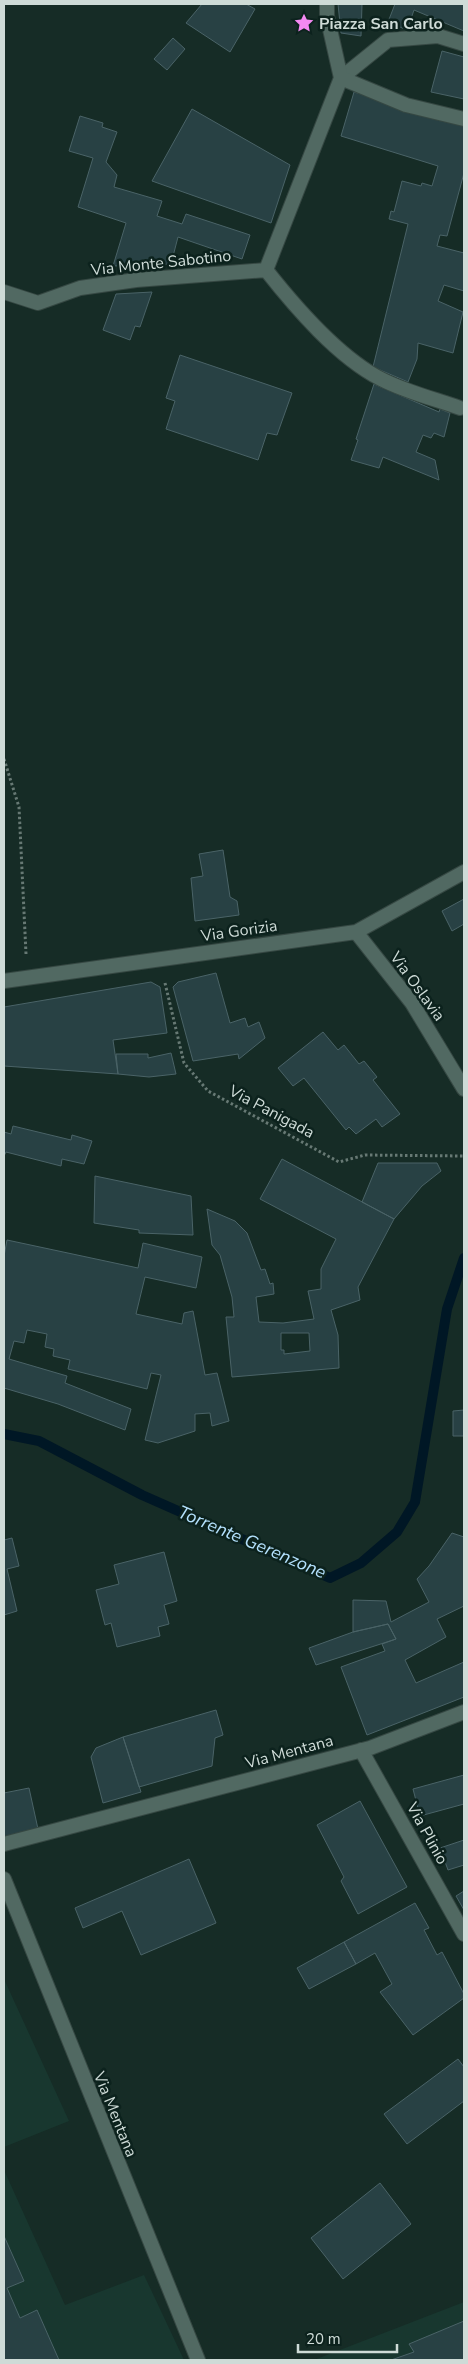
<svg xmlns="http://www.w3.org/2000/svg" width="468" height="2364" font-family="'Nunito Sans',sans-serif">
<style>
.built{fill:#18372f}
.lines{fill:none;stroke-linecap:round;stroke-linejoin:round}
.stream{stroke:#001725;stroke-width:10}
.building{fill:#284144;stroke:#4a6367;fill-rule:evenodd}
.service-casing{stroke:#364843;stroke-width:16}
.minor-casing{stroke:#364843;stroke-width:16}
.path{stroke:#677974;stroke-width:3;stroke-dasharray:2.5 2.5;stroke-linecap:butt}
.service{stroke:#516962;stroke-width:14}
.minor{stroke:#516962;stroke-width:14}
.labels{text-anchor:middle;stroke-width:5;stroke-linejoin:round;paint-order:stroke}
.poi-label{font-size:16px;font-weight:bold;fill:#cedbd7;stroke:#0c221d;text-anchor:start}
.street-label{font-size:16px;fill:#cedbd7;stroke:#0c221d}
.water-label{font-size:18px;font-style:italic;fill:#b4e1fd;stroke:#0c221d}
</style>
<rect width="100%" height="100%" fill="#162c26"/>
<path class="built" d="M4,1979l65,142 -65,26z
M4,2170l61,135 79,-30 40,85h-180z
M464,2302v58h-150z"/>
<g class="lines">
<path class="stream" d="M4,1434l35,7 103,54 188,83 31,-15 36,-31 18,-30 32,-193 17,-51"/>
</g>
<path class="building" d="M202,4h44l9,5 -25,43 -44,-29z
M338,4h24l-1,32 -20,-3z
M395,4h69v27l-50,-21 -7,20 -19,-8z
M173,38l12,11 -18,21 -13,-11z
M442,51l22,6v42l-33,-7z
M354,92l110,30v51l-17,63 -7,-1 -3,11 27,7v38l-20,-6 -6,16 25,11 -10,41 -35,-10 -1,16 -9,23 -35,-15 35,-143 -19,-5 2,-8 3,1 8,-31 19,5 1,-3 10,3 6,-20 -97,-30z
M192,109l98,56 -19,58 -119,-42z
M80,116l23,7 -1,4 15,5 -11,30 11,13 -3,12 48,14 -5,15 25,8 4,-10 64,21 -8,24 -64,-22 -7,27 -58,2 13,-43 -48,-16 15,-49 -24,-7z
M152,292l-12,35 -5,-1 -5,14 -27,-10 13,-36z
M180,355l112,38 -15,42 -10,-2 -9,27 -92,-31 9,-28 -9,-3z
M374,384l65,28 1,-3 10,4 -6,24 -10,-4 -3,5 -8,-3 -7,17 19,8 4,20 -56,-23 -4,11 -28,-8 7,-20 -2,-1z
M223,850l7,47 7,4 2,14 -44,6 -4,-43 12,-2 -4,-22z
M464,899v25l-12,7 -10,-20z
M216,973l14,50 15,-5 3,9 11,-5 6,16 -26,21 -1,-5 -45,7 -20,-74 5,-5z
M151,982l9,5 7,46 -54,7 5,34 -114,-8v-59z
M323,1032l15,18 6,-5 15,19 5,-3 13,16 -4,3 27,34 -18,13 -6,-8 -20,15 -7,-7 -3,3 -42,-52 -11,8 -15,-18z
M171,1053l5,21 -27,3 -31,-3 -2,-20h32v4z
M13,1126l58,14 1,-5 20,6 -8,23 -22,-5 -1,7 -55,-14 -2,4v-24l7,2z
M282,1159l112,60 -36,68 2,13 -29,10 7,25 1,33 -107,9 -6,-60h8l-2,-20 -12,-42 -8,-10 -5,-36 28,12 12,12 14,37 4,-1 5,15 3,-1 1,11 -18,3 3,25 24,1 31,-4 -6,-28 13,-2v-20l15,-30 -76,-40zM281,1333h28l1,18 -26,3v-4h-3z
M378,1163h59l4,8 -19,15 -28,33 -32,-17z
M95,1176l96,20 2,39 -54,-2v-3l-45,-7z
M7,1240l131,28 5,-25 59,14 -6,31 -51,-11 -9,37 46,10 2,-11 9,-2 12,64 12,-2 12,48 -17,5 -2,-13 -15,1v17l-37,12 -13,-3 16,-65 -10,-2 -4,16 -79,-20 2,-9 -17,-4 1,-7 -9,-2 2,-13 -20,-4 -3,13 -10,-2 -5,18 58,17 -2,7 66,26 -6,21 -67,-26 -54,-16v-132z
M464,1410v26h-11v-25z
M452,1533l12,4v69l-27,13 9,18 -41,23 11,23 48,-21v35l-97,38 -26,-68 44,-16 -3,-7 14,-5 -8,-15 -35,8v-32l33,1 5,21 38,-20 -12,-23 12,-13z
M12,1538l7,28 -12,3 10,42 -13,4v-75z
M164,1552l13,49 -13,4 5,19 -11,3 2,9 -43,11 -6,-24 -6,2 -9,-35 23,-6 -5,-19z
M388,1624l8,15 -80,26 -7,-17 44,-16z
M216,1710l7,25 -8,3 -3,28 -73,21 -16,-50z
M123,1737l18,55 -38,11 -12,-46 5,-9z
M464,1775v29l-44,12 -7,-27z
M29,1788l9,41 -34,9v-45z
M360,1801l47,86 -49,27 -17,-33 3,-4 -27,-52z
M464,1840v25l-16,5 -8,-22z
M189,1859l27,64 -75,32 -19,-44 -39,17 -8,-20z
M464,1891v19l-8,-14z
M415,1903l14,25 -5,2 13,25 5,-3 22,42v4l-51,37 -33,-43 12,-8 -17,-31 -19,11 -12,-22z
M344,1942l12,22 -47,25 -12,-21z
M458,2059l6,8v34l-57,43 -23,-30z
M380,2183l31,41 -68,55 -32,-41z
M4,2236l20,45 -17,7 13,30 17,-8 22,50h-55z
M464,2321v39h-73l23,-8 -5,-8z"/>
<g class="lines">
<defs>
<path id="service" d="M341,78l47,-38 50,-4 26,8"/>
<path id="minor" d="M327,4v12l14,62
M341,78l65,27 58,14
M266,270c30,38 72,87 115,109 25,13 54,20 79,29
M4,292l34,11 42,-15 56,-8 130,-10 75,-192
M356,932l56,71 52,86
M4,981l352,-49 108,-60
M361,1750l103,184
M4,1844l366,-96 94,-36
M4,1879l194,481"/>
</defs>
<use href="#service" class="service-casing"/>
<use href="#minor" class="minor-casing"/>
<path class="path" d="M4,759l15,48 7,147
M165,983l19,80 24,28 131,71 26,-7 99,1"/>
<use href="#service" class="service"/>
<use href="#minor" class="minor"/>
</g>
<defs>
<symbol id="sight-bare" viewBox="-9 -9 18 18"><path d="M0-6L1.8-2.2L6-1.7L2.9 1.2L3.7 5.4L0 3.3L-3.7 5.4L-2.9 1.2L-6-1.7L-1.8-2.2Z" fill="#f389f1" stroke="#0c221d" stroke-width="2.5" paint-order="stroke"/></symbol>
</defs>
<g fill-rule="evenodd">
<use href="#sight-bare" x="290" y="9" width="28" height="28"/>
</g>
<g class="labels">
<g class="poi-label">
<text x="319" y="29">Piazza San Carlo</text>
</g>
<g class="street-label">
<text transform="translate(161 262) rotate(-6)" y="6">Via Monte Sabotino</text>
<text transform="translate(239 930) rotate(-8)" y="6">Via Gorizia</text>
<text transform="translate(418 986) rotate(54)" y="6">Via Oslavia</text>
<text transform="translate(272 1111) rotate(28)" y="6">Via Panigada</text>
<text transform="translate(289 1751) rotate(-15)" y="6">Via Mentana</text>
<text transform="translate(428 1833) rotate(61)" y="6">Via Plinio</text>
<text transform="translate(116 2114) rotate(68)" y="6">Via Mentana</text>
</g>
<g class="water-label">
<text transform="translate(252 1542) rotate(23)" y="6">Torrente Gerenzone</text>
</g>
</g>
<rect width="468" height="2364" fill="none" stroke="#cedbd7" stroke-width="10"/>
<path d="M298 2344v8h99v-8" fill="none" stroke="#cedbd7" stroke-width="2.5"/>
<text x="306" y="2344" font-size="15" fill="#cedbd7" stroke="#0c221d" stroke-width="4" paint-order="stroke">20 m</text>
</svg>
